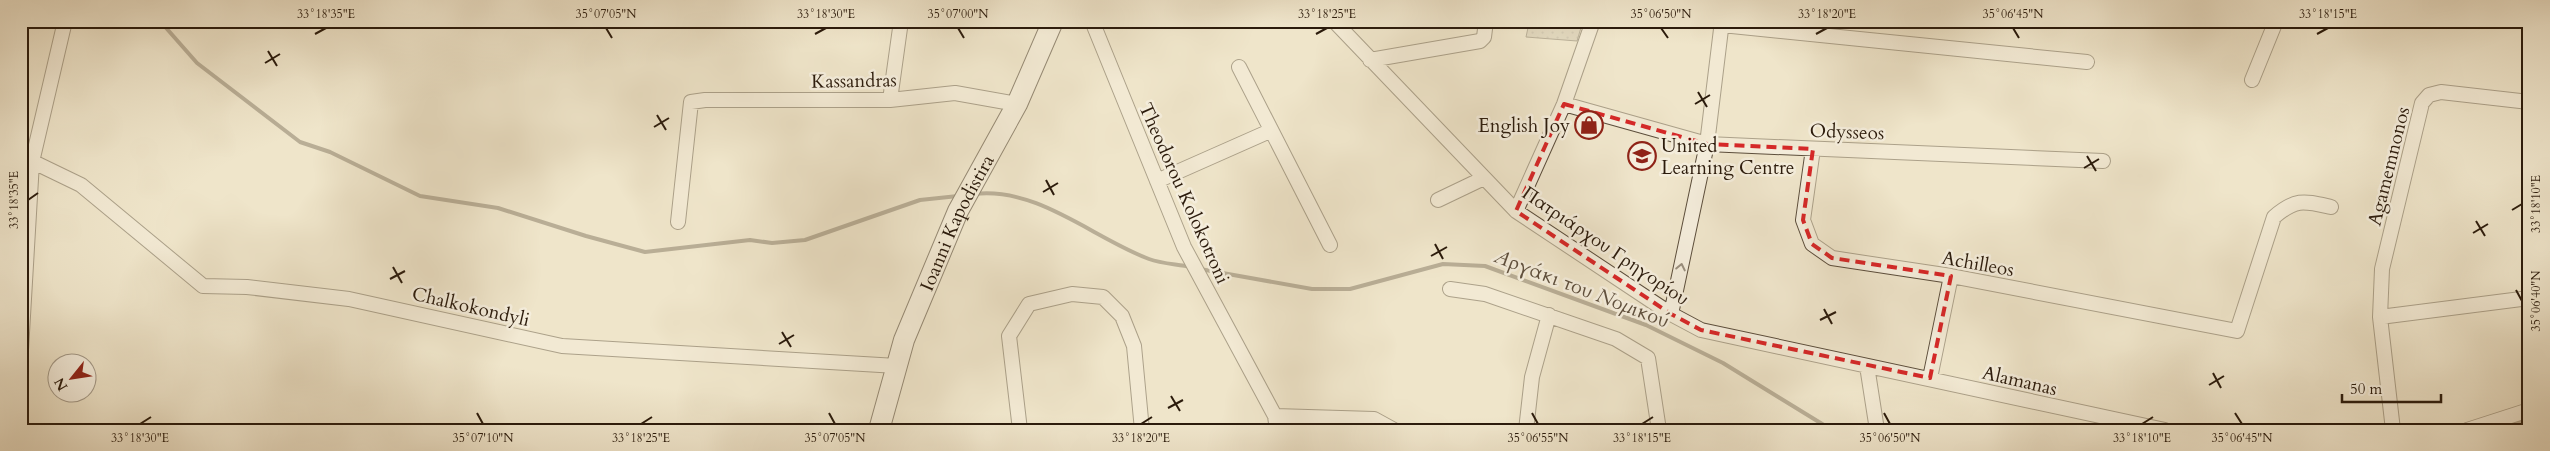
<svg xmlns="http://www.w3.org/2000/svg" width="2550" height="451" font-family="Cardo,serif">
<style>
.park{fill:url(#park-dots);stroke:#7c6f5c}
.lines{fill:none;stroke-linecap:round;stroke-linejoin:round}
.stream{stroke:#786b58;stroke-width:4}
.street-casing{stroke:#5c4e3c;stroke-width:16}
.secondary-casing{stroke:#2b1b0c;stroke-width:22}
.street{stroke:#f5eedd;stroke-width:14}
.secondary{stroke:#f5eedd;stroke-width:20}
.oneway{stroke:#9a8f7f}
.marked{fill:none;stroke:#d62828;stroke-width:4;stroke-dasharray:10 6;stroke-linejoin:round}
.ticks{fill:none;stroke:#2b1b0c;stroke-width:2}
.labels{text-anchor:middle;stroke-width:5;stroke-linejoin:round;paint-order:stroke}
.street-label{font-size:19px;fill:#2b1b0c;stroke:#f5eedd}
.poi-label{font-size:19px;fill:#2b1b0c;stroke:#f5eedd;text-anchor:end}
.water-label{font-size:20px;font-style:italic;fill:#5f503e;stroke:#f5eedd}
.neatline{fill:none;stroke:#2b1b0c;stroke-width:2}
.ticks-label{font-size:12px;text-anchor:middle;fill:#2b1b0c}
</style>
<defs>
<pattern id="park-dots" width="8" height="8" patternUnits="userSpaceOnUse" patternTransform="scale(1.25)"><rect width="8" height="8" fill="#cec3ab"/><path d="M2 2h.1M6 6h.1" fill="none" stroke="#b1a792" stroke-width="1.8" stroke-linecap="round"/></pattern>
</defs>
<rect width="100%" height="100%" fill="#efe5cb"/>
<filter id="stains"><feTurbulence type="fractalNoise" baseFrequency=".004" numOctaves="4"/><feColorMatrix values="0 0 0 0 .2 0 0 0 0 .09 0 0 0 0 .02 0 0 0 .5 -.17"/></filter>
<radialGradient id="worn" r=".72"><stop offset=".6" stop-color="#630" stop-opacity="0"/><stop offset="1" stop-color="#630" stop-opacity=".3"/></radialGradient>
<path class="park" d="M1524,21h59l-6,20 -51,-4 3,-14z"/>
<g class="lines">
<path class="stream" d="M160,21l37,42 103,79 30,10 90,44 78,12 88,28 59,16 105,-12 22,3 33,-3 115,-40 38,-4
M975,194c63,-7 118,44 174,65 13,5 28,5 42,8
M1200,269l112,20h38l93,-25 42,2 161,59 77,38 109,67
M2490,430l39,-11"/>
<defs>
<path id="street" d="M1092,21l92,226 91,169 2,14
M1334,21l182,190 155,103 30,16 464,100
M1722,25l365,37
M1370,60l110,-19 4,-4 2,-16
M1239,67l91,178
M2252,80l24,-59
M890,100l11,-79
M1564,104l143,40 396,17
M1813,149l-10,71 9,24 20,14 119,18 286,55 37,-114c22,-19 30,-16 57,-10
M21,156l60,29 122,101 44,1 102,12 213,47 335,20
M1157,181l113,-50
M1438,200l46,-22
M1516,211l48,-107 29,-83
M678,222l13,-120 14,-2h185l65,-7 62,11
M1450,289l35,5 131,45 32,19 11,72
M1671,314l36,-170 15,-123
M2380,317l149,-19
M21,350l11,-188 33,-141
M1867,366l10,64
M1930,378l21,-102
M1275,416l99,3 20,11
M1020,430l-11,-94 20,-32 43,-10 31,3 19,19 12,30 8,84
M1526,430l6,-53 17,-62
M2393,430l-13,-113 2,-48 40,-166 7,-8 12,-3 88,10
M2467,430l62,-20"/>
<g id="secondary">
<path id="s1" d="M879,430l25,-90 54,-129 59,-107 36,-83"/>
</g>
</defs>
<use href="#street" class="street-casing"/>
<use href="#secondary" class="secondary-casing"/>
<use href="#street" class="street"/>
<use href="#secondary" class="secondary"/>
</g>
<defs><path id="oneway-chevron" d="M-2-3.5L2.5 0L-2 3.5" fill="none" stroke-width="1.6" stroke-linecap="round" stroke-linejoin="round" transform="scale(1.25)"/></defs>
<use class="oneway" href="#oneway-chevron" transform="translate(1681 267) rotate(-78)"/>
<path d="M0 0H2550V451H0ZM1564,104l143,40 106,5 -10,71 9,24 20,14 119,18 -21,102 -229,-48 -30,-16 -155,-103z" fill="#efe5cb" fill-opacity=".55" fill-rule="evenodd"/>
<path class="marked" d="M1564,104l143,40 106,5 -10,71 9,24 20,14 119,18 -21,102 -229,-48 -30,-16 -155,-103z"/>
<path class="ticks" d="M606,28l6,10M958,28l6,10M1661,28l7,10M2013,28l6,10M315,34l11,-6M815,34l11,-6M1316,34l11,-6M1816,34l11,-6M2317,34l11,-6M268,51l9,15M265,63l15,-9M1698,92l9,15M1695,104l15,-9M657,115l9,15M654,127l15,-9M2087,156l9,15M2084,168l15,-9M1046,180l8,15M1043,192l15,-9M28,200l10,-7M2512,210l10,-6M2476,221l9,15M2473,233l15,-9M1435,244l8,15M1431,256l16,-9M393,267l9,16M390,279l15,-8M2516,290l6,11M1824,309l8,15M1820,320l16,-8M782,332l9,15M779,344l15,-9M2213,373l8,15M2209,385l15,-9M1171,396l9,15M1168,408l15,-8M477,413l6,11M829,413l6,11M1532,413l6,11M1884,413l6,11M2235,413l7,11M140,424l11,-7M641,424l11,-7M1141,424l11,-7M1642,424l11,-7M2142,424l11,-7"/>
<defs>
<symbol id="shop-ring" viewBox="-11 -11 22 22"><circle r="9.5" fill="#f5eedd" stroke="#8f2418" stroke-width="1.5"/><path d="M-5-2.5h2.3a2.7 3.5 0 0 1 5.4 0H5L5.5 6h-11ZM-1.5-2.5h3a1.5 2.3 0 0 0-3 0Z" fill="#8f2418"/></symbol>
<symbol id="school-ring" viewBox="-11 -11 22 22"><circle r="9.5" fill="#f5eedd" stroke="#8f2418" stroke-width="1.5"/><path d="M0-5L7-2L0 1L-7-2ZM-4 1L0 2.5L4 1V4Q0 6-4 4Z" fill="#8f2418"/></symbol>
</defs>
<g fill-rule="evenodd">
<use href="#shop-ring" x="1573" y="109" width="32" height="32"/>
<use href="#school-ring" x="1626" y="140" width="32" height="32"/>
</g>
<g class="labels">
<g class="street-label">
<text transform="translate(854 80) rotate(-1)" y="7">Kassandras</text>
<text transform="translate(1847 131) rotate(2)" y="7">Odysseos</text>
<text transform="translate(2388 166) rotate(-76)" y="7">Agamemnonos</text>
<text transform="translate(1185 193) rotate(66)" y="7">Theodorou Kolokotroni</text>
<text dy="7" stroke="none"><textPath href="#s1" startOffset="222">Ioanni Kapodistira</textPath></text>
<text transform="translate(1606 245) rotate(34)" y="7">Πατριάρχου Γρηγορίου</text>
<text transform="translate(1978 263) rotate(10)" y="7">Achilleos</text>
<text transform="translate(471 306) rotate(13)" y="7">Chalkokondyli</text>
<text transform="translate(2020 380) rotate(13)" y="7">Alamanas</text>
</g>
<g class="poi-label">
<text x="1570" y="132">English Joy</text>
<text x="1661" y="152" text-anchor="start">United<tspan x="1661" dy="22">Learning Centre</tspan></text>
</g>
<g class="water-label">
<text transform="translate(1582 288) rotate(21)" y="7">Αργάκι του Νομικού</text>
</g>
</g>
<rect width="2550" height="451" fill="none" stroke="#efe5cb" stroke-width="55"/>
<g transform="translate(72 378) rotate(240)"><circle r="24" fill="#f5eedd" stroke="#a49a89"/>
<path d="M0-4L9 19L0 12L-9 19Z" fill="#8f2418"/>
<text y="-8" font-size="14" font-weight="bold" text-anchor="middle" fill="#2b1b0c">N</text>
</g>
<path d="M2342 394v8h99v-8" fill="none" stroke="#2b1b0c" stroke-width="2.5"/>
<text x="2350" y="394" font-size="15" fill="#2b1b0c" stroke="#f5eedd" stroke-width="4" paint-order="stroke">50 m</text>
<rect x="28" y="28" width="2494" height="396" class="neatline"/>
<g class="ticks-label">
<text x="326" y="18">33°18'35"E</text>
<text x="606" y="18">35°07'05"N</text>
<text x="826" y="18">33°18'30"E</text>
<text x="958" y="18">35°07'00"N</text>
<text x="1327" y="18">33°18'25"E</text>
<text x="1661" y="18">35°06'50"N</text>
<text x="1827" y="18">33°18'20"E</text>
<text x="2013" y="18">35°06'45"N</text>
<text x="2328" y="18">33°18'15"E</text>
<text transform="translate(14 200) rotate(-90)" y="4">33°18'35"E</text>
<text transform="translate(2536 204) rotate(-90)" y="4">33°18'10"E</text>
<text transform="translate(2536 301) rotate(-90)" y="4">35°06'40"N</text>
<text x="140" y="442">33°18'30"E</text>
<text x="483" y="442">35°07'10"N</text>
<text x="641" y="442">33°18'25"E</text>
<text x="835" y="442">35°07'05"N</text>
<text x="1141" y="442">33°18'20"E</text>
<text x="1538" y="442">35°06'55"N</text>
<text x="1642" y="442">33°18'15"E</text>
<text x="1890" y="442">35°06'50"N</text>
<text x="2142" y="442">33°18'10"E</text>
<text x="2242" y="442">35°06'45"N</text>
</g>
<rect width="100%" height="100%" filter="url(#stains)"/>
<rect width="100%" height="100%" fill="url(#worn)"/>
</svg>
